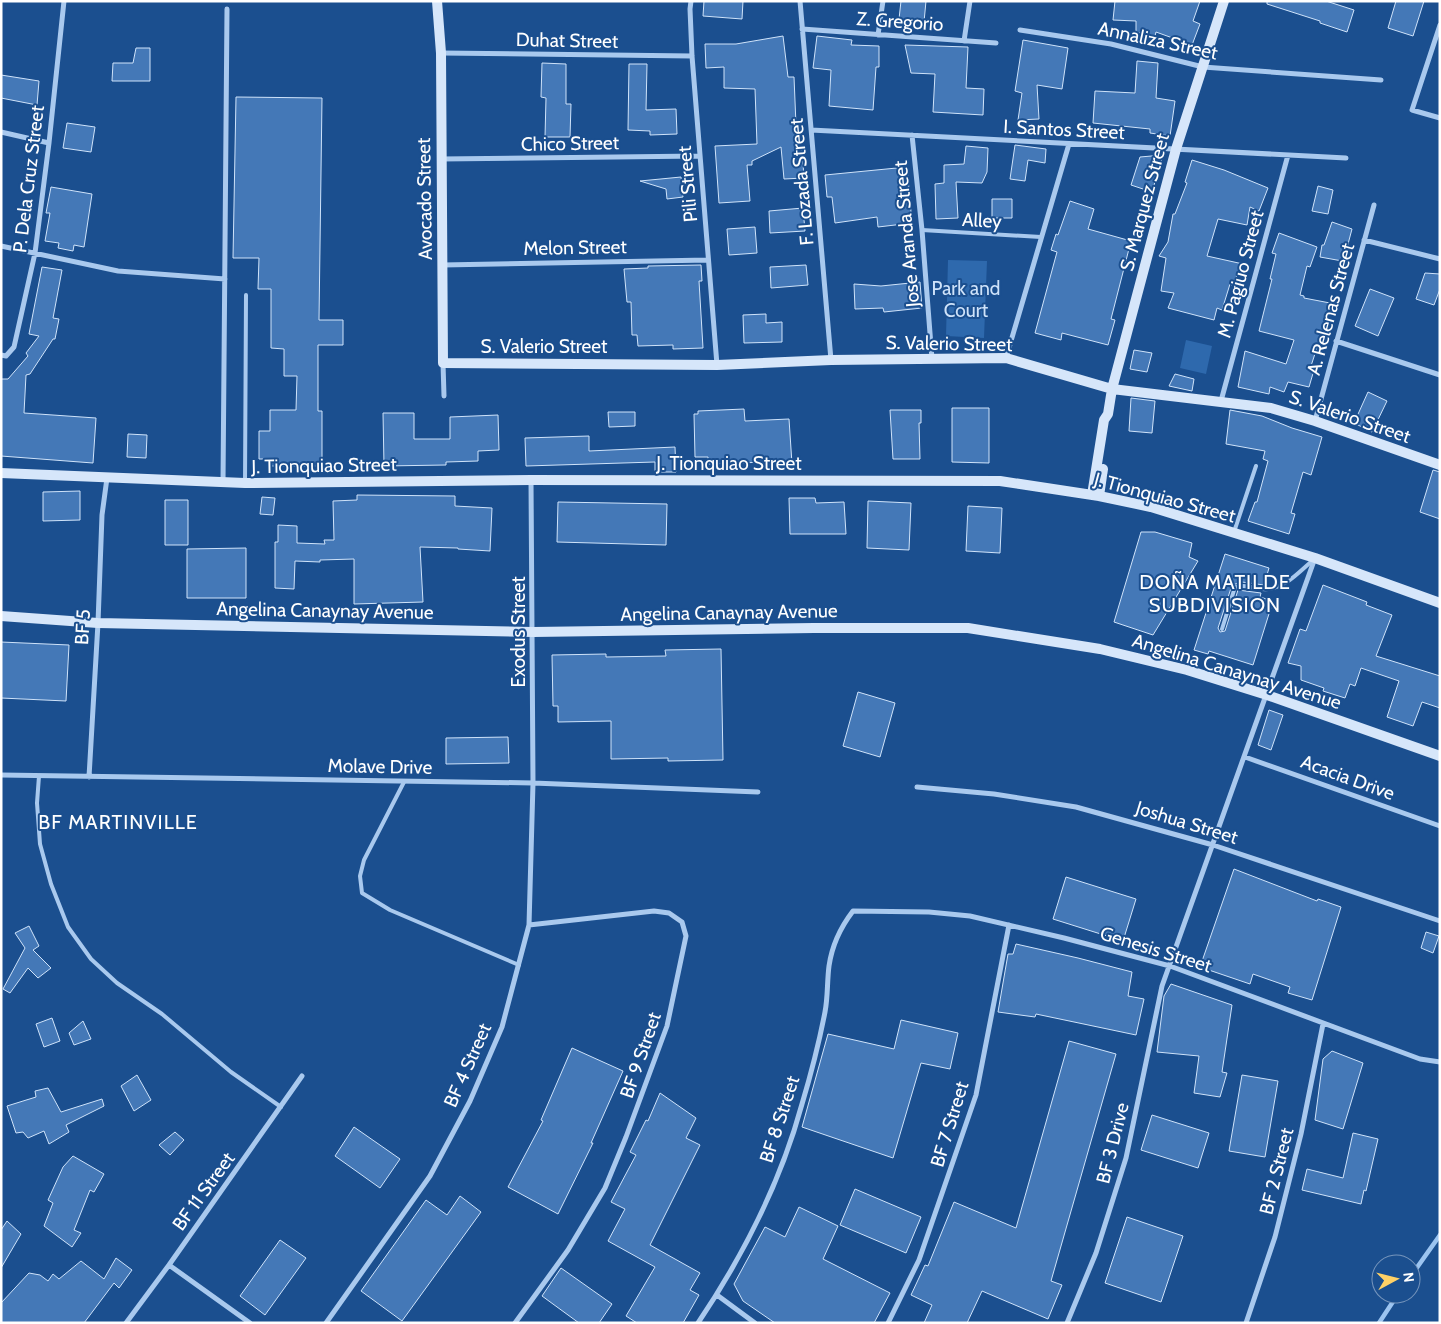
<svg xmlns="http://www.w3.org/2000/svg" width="1441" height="1324" font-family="Cabin,sans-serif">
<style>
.green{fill:#2e69ad}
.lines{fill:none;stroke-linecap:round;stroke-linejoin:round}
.stream{stroke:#9cc4f0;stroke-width:4.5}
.building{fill:#4478b7;stroke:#cfe3fa}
.lane{stroke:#a9c9ee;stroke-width:4}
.street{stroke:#a9c9ee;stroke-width:5}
.secondary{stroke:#d6e6fa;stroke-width:10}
.labels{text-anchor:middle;stroke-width:4;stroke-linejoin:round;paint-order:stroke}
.street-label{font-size:19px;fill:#fff;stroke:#1b4f8f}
.park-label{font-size:19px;fill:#cfe3fa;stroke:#1b4f8f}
.neighbourhood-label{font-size:20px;letter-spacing:1px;fill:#fff;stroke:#1b4f8f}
</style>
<rect width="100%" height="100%" fill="#1b4f8f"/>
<path class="green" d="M948,260l39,1 -3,77 -38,-2z
M1186,340l26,6 -6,28 -26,-6z"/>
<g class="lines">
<path class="stream" d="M1411,1276l29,-41
M1379,1323l19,-29"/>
</g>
<path class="building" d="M704,1h39l-1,18 -39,-3z
M901,1h25l-2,21 -25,-3z
M1115,1h85l-7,20 7,3 -8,21 -36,-13 -1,4 -19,-4v-11l-23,-1z
M1267,1h59l28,9 -7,22 -27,-9v-2l-53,-17z
M1396,1h28l-11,35 -25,-8z
M783,36l5,41h6l3,72h5l2,29 -20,1 -3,-32 -29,14v4h-5l3,36 -31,2 -4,-57 42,-2 -2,-55 -31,-1v-21l-18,1 -1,-24h31z
M817,36l35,4 -1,5 28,1v21h-3l-3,43 -44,-4 2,-36 -18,-2z
M1023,40l45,8 -6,41 -25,-4 2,34 -21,1 4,-27 -7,-2z
M905,45l63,2 -2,41 18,1 -1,26 -50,-3 2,-38 -24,-1z
M136,48h14v33h-38l1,-18h20z
M1137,61l21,2 -2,35 19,3 -5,35 -20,-3v-4l-57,-6 2,-32 40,2z
M542,63l24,1v40h5l-1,33h-25l1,-39 -5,-1z
M629,64h18l-1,46 30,-1 1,25 -27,1v-4l-22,-1z
M1,75l38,6 -2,24 -36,-7z
M236,97l86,1 -3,222h24v25h-25v66h4v55h-52v-7h-11v-28h11v-21h26l1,-34h-13v-27l-13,-1v-59h-13l1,-31h-26z
M67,123l28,4 -4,25 -28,-4z
M1015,145l31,4 -1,14 -17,-3 -3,21 -15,-2z
M966,146l22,2 -1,24 -5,11 -26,-1 2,36 -22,1 -1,-35 9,-1v-18l20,-1z
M1163,155l-11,37 -21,-7 9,-28z
M1192,160l32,10 44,18 -9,23 -9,-4 -3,18 -29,-6 -11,37 36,8 -11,21 -2,-1 -8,26 -5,-2 -3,12 -46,-12 6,-15 -13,-2 5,-33 -7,-2 9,-14 5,-28h2l12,-31 -2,-1z
M907,167l5,56 -34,4 -1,-10 -42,6 -3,-26h-5l-2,-22z
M681,177l2,20 -16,2 -1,-10 -26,-8z
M1318,186l15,4 -5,24 -16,-3z
M51,187l41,7 -8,53 -10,-2 -1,6 -15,-3 1,-5 -14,-2 5,-28h-4z
M992,199h20v19h-20z
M1070,201l24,8 -6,20 43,12 -20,78 4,1 -7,25 -46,-12 -1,7 -26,-7 22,-81 -6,-2 5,-16 2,1z
M803,208l2,23 -35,2 -1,-22z
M1332,222l20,7 -4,15v18l-28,-5 2,-12h2z
M755,227l2,26 -28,2 -2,-26z
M1279,233l38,14 -7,20 -3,-1 -7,29 4,1v2l26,5 -4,17 -16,49 4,1 -5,17 -21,-5 -4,10 -14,-5 -1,7 -31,-7 7,-36 41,13 8,-24 -35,-9 13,-52h-2l6,-25 -4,-1z
M701,265l1,16h-3l4,67 -30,1v-4l-35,1 -1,-11h-5l-1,-33h-4l-3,-33 24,-1v-2z
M806,265l2,20 -37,3 -1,-21z
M42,267l20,3 -9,48 6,1 -4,20h-2l-23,35 -4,1 -2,38 72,5 -3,45 -92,-7v-77h7l20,-23 -2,-3 13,-17 -10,-2z
M1425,273l15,1v15l-6,16 -18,-6z
M920,282l2,26 -38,4 -1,-4 -28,1 -1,-25 27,2z
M1370,289l24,9 -16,38 -23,-10z
M766,314v9l16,-1v20l-38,1 -1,-28z
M1134,350l18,3 -5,19 -17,-3z
M1175,374l19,5 -2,12 -23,-5z
M1368,392l19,9 -15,31 -18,-9z
M1131,398l24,3 -3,32 -23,-2z
M952,408h37v55l-37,-1z
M744,409l1,12 44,-2 3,45 -25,1v-3l-59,2v-7h-13l-1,-43h4v-3z
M890,410h31v13h-2l1,36h-27z
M1230,410l32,6 30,12 30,9 -11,38 -8,-3 -12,41 4,1 -6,20 -41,-13 7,-19h2l11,-41 -5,-2 2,-8 -39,-7z
M608,412h27v14l-26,1z
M383,413h31v26h36v-22l48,-2 1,35 -21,1v10l-32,1v3l-62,1z
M128,434l19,1 -1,23 -19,-1z
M589,436v15l86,-4 1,25h-21v-10l-129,4 -1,-28z
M1433,470l7,2v47l-20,-7z
M80,491v29l-37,1v-29z
M357,495l98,1v10l37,2 -2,43 -32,-2v-1l-38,-1 3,55 -69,2v-45l-34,1v2l-25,-1 -1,28 -19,-1v-46h3v-17l19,1v17l28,1 -1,-4h10l-1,-39 24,-1z
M262,497l13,1 -2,17 -13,-1z
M789,498h26l1,5 28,-1 2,32h-56z
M165,500h23v45h-23z
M868,501l43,2 -2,47 -42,-2z
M558,502l109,2 -1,41 -109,-3z
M968,506l34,2 -2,45 -34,-2z
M1141,532h14l37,11 -3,14 9,4 -45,74 -39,-13z
M246,548v50h-59v-49z
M1225,554l44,14 -5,17 -22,-3 -10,3 -14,43 2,4 5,-1 13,-41 23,3 -1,4 13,4 -20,64 -44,-14 -1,3 -14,-4z
M1323,585l44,17 -1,3 26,10 -16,41 64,20v32l-18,-6 -9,24 -26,-9 12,-36 -38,-13 -6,18 -5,-2 -5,14 -22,-7 1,-3 -23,-8v-14l-13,-3 12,-34 6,2z
M1,642l68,3 -3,56 -65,-3z
M721,649l2,111 -55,1v-3l-57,1v-38l-53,1v-16h-5l-1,-51 54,-1v3l60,-1 -1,-6z
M858,692l37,11 -15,54 -37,-11z
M1269,710l14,5 -12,35 -13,-5z
M508,737l1,26 -63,1v-26z
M1234,869l83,32 1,-2 23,8 -29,93 -24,-7 2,-6 -37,-13 -3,10 -50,-17z
M1066,877l70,22 -13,42 -70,-22z
M29,926l10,20 -6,4 18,18 -13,10 -10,-10 -18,25 -7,-4 22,-41 -10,-15z
M1426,932l13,4 -6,17 -12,-5z
M1016,944l62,14 54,14 -4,24 16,3 -8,36 -100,-21 -1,3 -37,-5 10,-58h5z
M1171,984l61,21 -10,67 5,1 -7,24 -26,-4 5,-37 -42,-4 7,-56z
M52,1018l8,23 -16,6 -8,-23z
M901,1020l57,13 -8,36 -29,-6 -28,95 -91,-31 26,-93 66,15z
M83,1021l8,18 -17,6 -5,-12z
M1069,1041l47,13 -65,227 11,4 -14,34 -66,-28 -15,32h-43l8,-18 -21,-10 14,-30 3,1 26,-64 62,26z
M572,1048l51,23 -32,72h2l-35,71 -50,-27 35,-66 -2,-1z
M1332,1051l31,12 -20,66 -28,-9 8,-61z
M137,1075l14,25 -17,11 -13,-25z
M1242,1075l36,6 -13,76 -36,-6z
M48,1088l13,24 41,-13 2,7 -38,19 3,7 -20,12 -5,-13 -16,7 -5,-6 -7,1 -9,-27 29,-9 -1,-6z
M660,1093l36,25 -10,20 14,7 -50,100 50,28 -10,17 9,5 -16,28h-46l-11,-7 29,-49 -47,-26 17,-32 -14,-7 25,-47 -6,-3 16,-32 2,1z
M1152,1115l57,18 -11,35 -57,-18z
M354,1127l46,32 -20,29 -45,-32z
M175,1132l9,8 -14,15 -11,-10z
M1353,1133l25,6 -12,52 -2,-1 -3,14 -59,-14 5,-21 36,9z
M73,1156l31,18 -10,18 -4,-2 -16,40 7,3 -9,14 -28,-21 9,-23 -5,-3 15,-33z
M855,1189l66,28 -15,36 -66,-28z
M460,1196l21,16 -79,109 -41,-30 65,-91 21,15z
M799,1207l39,19 -15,33 67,34 -16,30h-99l-32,-22 -9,-17 31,-57 20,10z
M1127,1217l56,19 -22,66 -56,-19z
M7,1221l14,13 -20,34v-38z
M280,1240l26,18 -41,57 -25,-19z
M116,1258l16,12 -13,18 -5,-5 -30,40h-83v-20l28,-30 11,2 8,6 5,-7 6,5 22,-18 23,18z
M561,1268l51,36 -13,19h-20l-37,-27z"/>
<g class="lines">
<path class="lane" d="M922,230l119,7
M245,483l1,-188
M1234,532l22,-66
M1222,629l13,-42c10,-3 17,1 27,2 21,2 37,-17 51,-29
M39,776l-2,27 3,41 11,40 17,43 23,32 26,24 45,31 69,58 50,35
M404,782l-40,78 -4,16 2,17 28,17 129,55"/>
<path class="street" d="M691,1l-1,8 2,47 25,309
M800,1l31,359
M1440,25l-28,85 28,8
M802,29l194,14
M1020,30l91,14 92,23 178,13
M878,35l5,-34
M964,41l6,-40
M441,53l251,3
M811,130l535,28
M1,132l48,11
M912,135l10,95 10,129
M441,159l259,-3
M1364,240l76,19
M1,246l117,25 107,8
M442,265l266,-5
M1336,341l104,34
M1,355l5,1 8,-9 21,-94 14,-110 15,-142
M1006,358l63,-214
M443,363l1,33
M1221,401l67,-246
M1315,421l59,-216
M223,483l4,-474
M1245,757l195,69
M1,775l532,8 225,9
M89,777l9,-154 4,-108 5,-37
M917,787l77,7 82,13 137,38 227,76
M169,1265l81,58
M717,1295l38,28
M126,1323l43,-58 133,-189
M326,1323l104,-147 40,-75 32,-74 27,-102 4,-142 -2,-303
M515,1323l53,-73 37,-62 21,-51 41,-111 19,-90 -4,-14 -13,-9 -15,-2 -125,14
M698,1323c45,-67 83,-142 104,-219 9,-30 17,-61 23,-92 3,-15 2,-31 4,-46 3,-21 11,-38 24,-55l76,1 41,4 94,22 106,28 250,93 20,3
M888,1323l31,-63 57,-165 33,-170
M1067,1323l29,-70 30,-95 36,-172 153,-428
M1246,1323l29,-86 26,-103 22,-110"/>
<path class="secondary" d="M437,1l4,52 2,310 274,2 114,-5 175,-2 106,31 159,19 44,13 125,44
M1,473l244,10 286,-3 469,1 99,15 52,11 164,51 125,45
M1092,495l12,-75 4,-6 4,-25 64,-240 48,-148
M1099,496l4,-27
M1,616l97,7 435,9 281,-4h154l132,21 87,21 80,25 173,61"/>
</g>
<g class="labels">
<g class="street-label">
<text transform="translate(900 21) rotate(4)" y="7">Z. Gregorio</text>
<text transform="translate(567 40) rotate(1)" y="7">Duhat Street</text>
<text transform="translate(1158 40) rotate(12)" y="7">Annaliza Street</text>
<text transform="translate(1064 129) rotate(3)" y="7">I. Santos Street</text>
<text transform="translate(570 143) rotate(-1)" y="7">Chico Street</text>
<text transform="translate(28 179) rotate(-83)" y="7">P. Dela Cruz Street</text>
<text transform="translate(801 182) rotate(-95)" y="7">F. Lozada Street</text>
<text transform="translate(687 184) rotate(-95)" y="7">Pili Street</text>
<text transform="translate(424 199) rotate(-91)" y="7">Avocado Street</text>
<text transform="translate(1144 202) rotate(-75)" y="7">S. Marquez Street</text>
<text transform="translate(982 220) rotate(3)" y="7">Alley</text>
<text transform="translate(906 234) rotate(-95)" y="7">Jose Aranda Street</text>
<text transform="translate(575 247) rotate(-1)" y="7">Melon Street</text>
<text transform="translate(1240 274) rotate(-75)" y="7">M. Pagiuo Street</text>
<text transform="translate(1330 309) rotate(-75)" y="7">A. Relenas Street</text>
<text transform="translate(949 343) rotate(1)" y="7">S. Valerio Street</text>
<text x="544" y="353">S. Valerio Street</text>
<text transform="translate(1350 416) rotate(19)" y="7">S. Valerio Street</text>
<text x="729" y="470">J. Tionquiao Street</text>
<text transform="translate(324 465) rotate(-1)" y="7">J. Tionquiao Street</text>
<text transform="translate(1165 497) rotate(15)" y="7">J. Tionquiao Street</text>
<text transform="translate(325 610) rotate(1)" y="7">Angelina Canaynay Avenue</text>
<text transform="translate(729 612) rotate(-1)" y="7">Angelina Canaynay Avenue</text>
<text transform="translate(82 627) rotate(-87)" y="7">BF 5</text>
<text transform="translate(518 632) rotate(-90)" y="7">Exodus Street</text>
<text transform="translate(1237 671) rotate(17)" y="7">Angelina Canaynay Avenue</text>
<text transform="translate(380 766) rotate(1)" y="7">Molave Drive</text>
<text transform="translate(1348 777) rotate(20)" y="7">Acacia Drive</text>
<text transform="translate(1187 822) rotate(17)" y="7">Joshua Street</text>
<text transform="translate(1156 949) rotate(17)" y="7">Genesis Street</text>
<text transform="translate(640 1055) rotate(-71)" y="7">BF 9 Street</text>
<text transform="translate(467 1065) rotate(-66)" y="7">BF 4 Street</text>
<text transform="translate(779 1119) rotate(-72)" y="7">BF 8 Street</text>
<text transform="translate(949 1124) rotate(-73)" y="7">BF 7 Street</text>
<text transform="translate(1112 1143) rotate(-76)" y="7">BF 3 Drive</text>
<text transform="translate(1276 1171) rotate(-76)" y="7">BF 2 Street</text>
<text transform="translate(203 1191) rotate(-54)" y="7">BF 11 Street</text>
</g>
<g class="park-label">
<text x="966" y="295">Park and<tspan x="966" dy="22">Court</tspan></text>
</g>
<g class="neighbourhood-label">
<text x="1215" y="589">DOÑA MATILDE<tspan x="1215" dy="23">SUBDIVISION</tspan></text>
<text x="118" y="829">BF MARTINVILLE</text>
</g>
</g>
<rect width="1441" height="1324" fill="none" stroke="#ffffff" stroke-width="5"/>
<g transform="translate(1396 1279) rotate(83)"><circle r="24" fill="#1b4f8f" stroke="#7695bc"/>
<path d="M0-4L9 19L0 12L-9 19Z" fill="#ffd166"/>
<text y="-8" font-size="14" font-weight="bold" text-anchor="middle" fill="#ffffff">N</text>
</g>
</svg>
